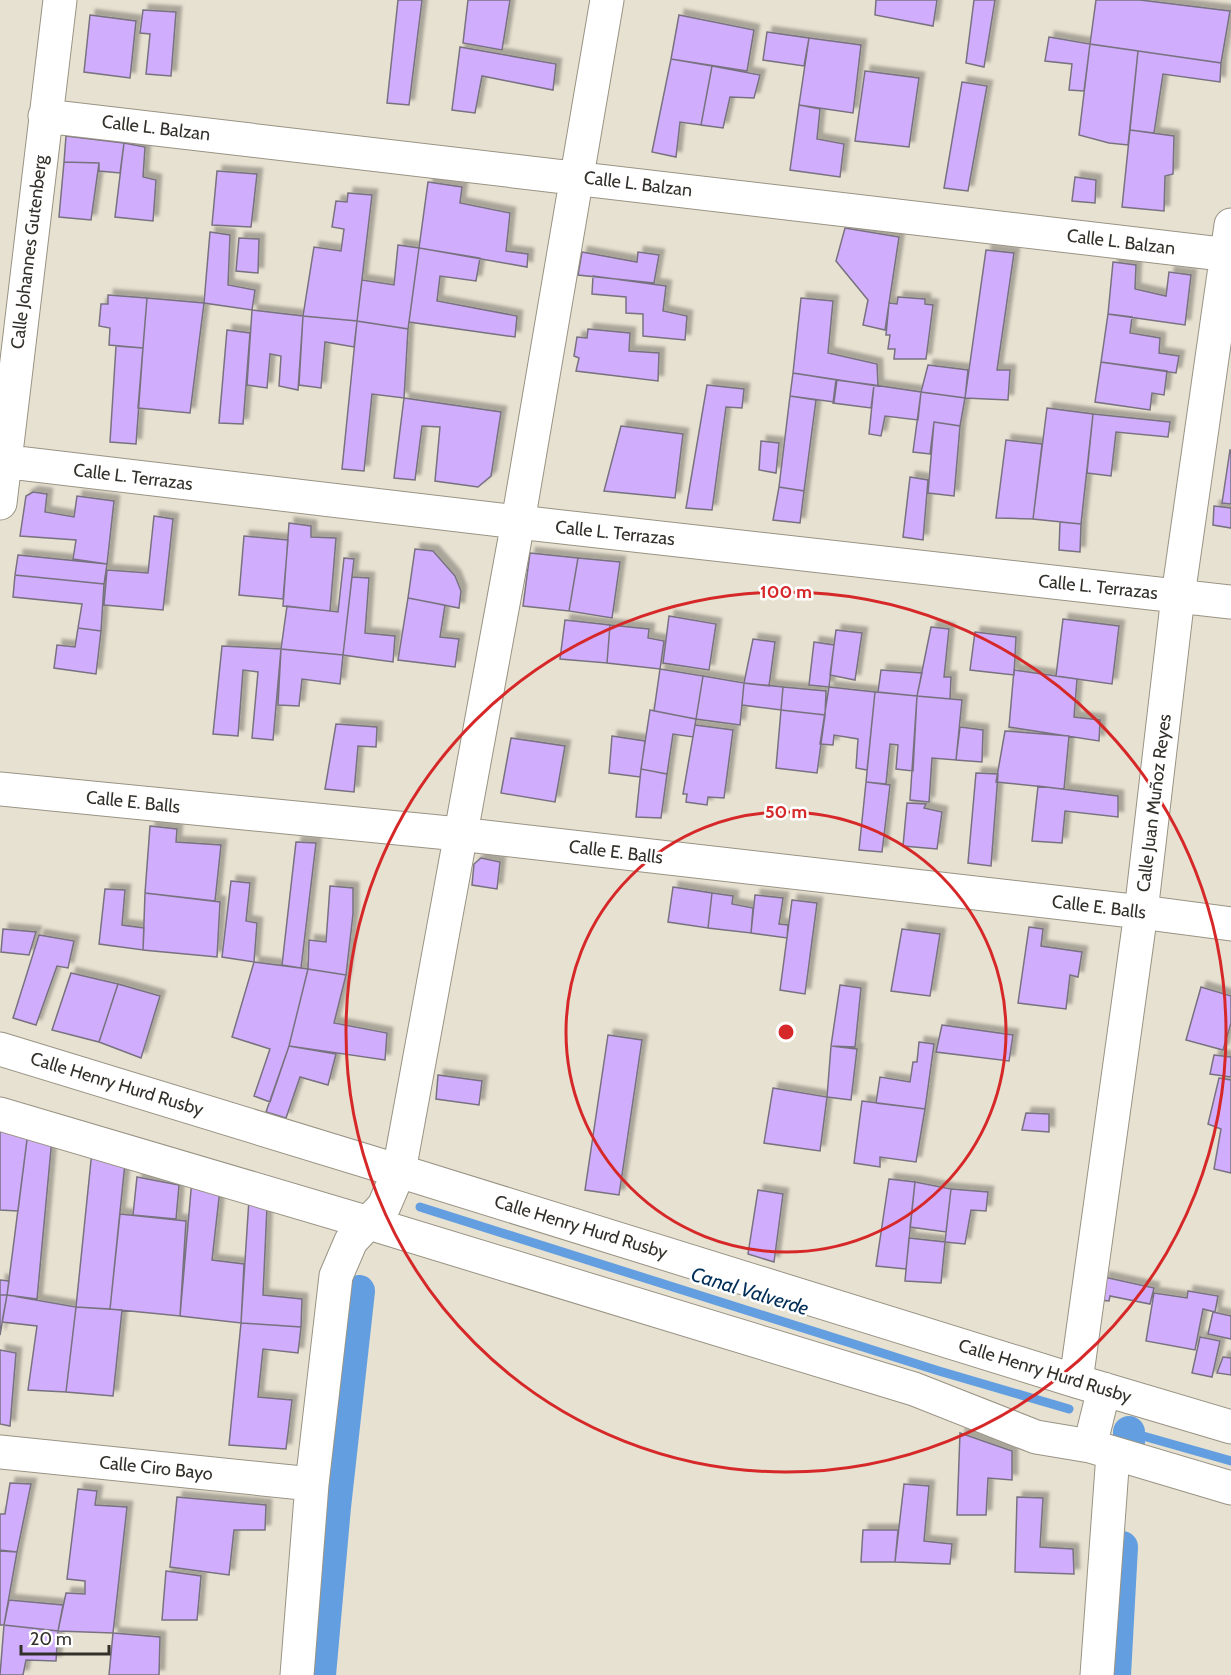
<svg xmlns="http://www.w3.org/2000/svg" width="1231" height="1675" font-family="Cabin,sans-serif">
<style>
.lines{fill:none;stroke-linecap:round;stroke-linejoin:round}
.stream{stroke:#639fe0;stroke-width:9}
.canal{stroke:#639fe0;stroke-width:32}
.building{fill:#d1aefd;stroke:#787280;stroke-width:1.5;filter:url(#shadow)}
.minor-casing{stroke:#999384;stroke-width:35}
.minor{stroke:#fff;stroke-width:33}
.ring{fill:none;stroke:#d62828;stroke-width:3}
.labels{text-anchor:middle;stroke-width:5;stroke-linejoin:round;paint-order:stroke}
.street-label{font-size:18px;fill:#33302a;stroke:#fff}
.water-label{font-size:20px;font-style:italic;fill:#012e57;stroke:#fff}
.centre{fill:#d62828;stroke:#fff;stroke-width:3}
.ring-label{font-size:18px;text-anchor:middle;font-weight:bold;fill:#d62828;stroke:#fff;stroke-width:5;stroke-linejoin:round;paint-order:stroke}
</style>
<defs>
<filter id="shadow"><feDropShadow dx="5.5" dy="-5.5" stdDeviation="1.5" flood-color="#0004"/></filter>
</defs>
<rect width="100%" height="100%" fill="#e7e1d1"/>
<g class="lines">
<path class="stream" d="M420,1207l519,164 130,38
M1129,1432l102,29"/>
<path class="canal" d="M1129,1442v-10
M320,1675l15,-168 24,-216
M1115,1675l7,-128"/>
</g>
<path class="building" d="M398,0h24l-13,105 -22,-2z
M468,0h42l-8,50 -39,-7z
M876,0h61l-4,26 -58,-11z
M974,0h21l-11,67 -18,-4z
M1096,0h44l90,11 -9,52 -131,-19z
M143,10l33,2 -5,64 -25,-2 4,-40 -10,-1z
M90,15l46,6 -6,57 -46,-6z
M679,15l75,15 -7,41 -76,-12z
M767,32l42,6 -5,28 -41,-6z
M1049,37l41,7 -6,47 -15,-1 3,-26 -27,-3z
M809,38l52,7 -8,68 -54,-8z
M1090,44l48,7 -10,94 -19,-2 -30,-8z
M460,47l96,17 -3,26 -71,-14 -7,37 -23,-3z
M1138,51l83,12 -1,19 -57,-8 -9,59 -24,-3z
M671,59l41,7 -11,59 -21,-3 -4,35 -24,-5z
M712,66l48,9 -6,23 -24,-1 -7,31 -22,-3z
M865,71l54,7 -10,69 -54,-6z
M962,82l25,4 -19,105 -24,-3z
M799,105l21,4 -3,30 27,5 -4,33 -50,-7z
M1130,130l44,6 -1,38 -8,2 -1,35 -42,-4z
M66,136l58,7 -4,30 -21,-2v-8l-35,-1z
M124,143l21,4 -2,30 13,3 -3,41 -38,-4z
M64,162l35,1 -8,57 -32,-3z
M217,171l40,3 -6,53 -39,-2z
M1075,177l21,3 -1,23 -23,-2z
M428,182l34,5 -2,16 50,10 -4,38 22,3 -1,13 -108,-19z
M348,193l24,2 -15,126 -54,-5 11,-69 27,4 3,-22 -12,-2 4,-26 11,1z
M845,228l54,9 -14,93 -22,-5 5,-25 -32,-39z
M210,232l20,3 -2,50 27,5 -3,20 -48,-7z
M239,238l20,1 -1,34 -22,-2z
M398,245l21,3 -11,81 -51,-8 5,-41 32,5z
M419,248l61,10 -4,23 -36,-5 -3,25 80,15 -2,21 -106,-15z
M986,250l28,3 -17,117h13l-2,30 -43,-2z
M582,252l55,10 1,-10 21,3 -5,28 -76,-8z
M1113,262l23,3 -1,24 31,7 3,-24 22,3 -6,50 -77,-11z
M593,276l73,10 -3,25 24,5 -2,24 -42,-4v-22l-17,-1v-16l-34,-3z
M108,295l39,3 -4,50 -34,-3 1,-17 -11,-2 2,-22h7z
M898,297l27,2v5l8,1 -7,54h-32l1,-10h-7l2,-14h-4l3,-32 8,1z
M147,298l57,5 -14,110 -52,-5z
M801,298l32,3 -5,52 49,11 1,22 -85,-13z
M252,310l51,6 -5,74 -19,-4 2,-30 -11,-2 -3,34 -20,-3z
M1108,314l24,3 -2,16 30,5 -1,15 20,3 -3,17 -75,-11z
M303,316l54,5 -3,26 -29,-5 -4,46 -22,-3z
M357,321l51,8 -4,69 -32,-4 -8,77 -22,-2z
M588,329l42,4 -1,18 30,2 -1,28 -82,-10 3,-13 -5,-2 3,-19 10,1z
M227,330l23,3 -7,91 -24,-1z
M116,346l27,2 -7,96 -26,-2z
M1101,362l66,9 -3,24 -12,-2 -2,17 -55,-8z
M928,365l40,5 -3,28 -44,-6z
M793,373l44,7 -3,22 -44,-6z
M836,380l38,5 -3,23 -38,-5z
M707,385l37,4 -2,19 -16,-1 -14,103 -26,-2z
M874,385l47,7 -3,28 -33,-4 -4,20 -12,-2z
M921,392l44,6 -5,28 -26,-4 -4,32 -17,-2z
M790,396l26,4 -12,91 -25,-4z
M404,398l97,14 -10,64 -13,11 -43,-6 5,-54 -18,-1 -7,54 -21,-2z
M1047,408l46,6 -12,110 -48,-5z
M1093,414l77,8 -2,15 -52,-5 -5,44 -24,-3z
M934,422l26,4 -6,70 -26,-3z
M621,426l62,8 -8,64 -71,-7z
M1006,440l36,4 -9,75 -37,-1z
M761,441l18,2 -3,30 -17,-3z
M1230,450h1v54l-9,-1z
M910,477l18,3 -5,60 -20,-3z
M779,487l25,4 -4,32 -27,-3z
M33,492l14,2 -2,18 29,5 3,-21 37,5 -7,63 -34,-5 3,-19 -56,-4 6,-40z
M1214,506l17,2v20l-18,-3z
M154,516l19,3 -10,91 -59,-5 3,-35 41,3z
M1060,522l21,2 -1,28 -21,-2z
M289,523l22,3v11l25,1 -6,73 -47,-5z
M244,536l44,4 -5,59 -44,-4z
M415,549l18,2 22,25 6,15 -2,17 -51,-10z
M530,553l48,5 -9,53 -46,-5z
M18,555l89,9 -3,20 -89,-9z
M344,558l10,1 -11,96 -62,-6 6,-43 51,6z
M578,558l42,4 -8,56 -43,-7z
M15,575l89,9 -3,47 -23,-3 4,-24 -69,-7z
M352,577l17,1 -4,55 30,3 -2,26 -50,-7z
M408,598l37,7 -5,32 19,2 -4,28 -57,-7z
M669,616l47,8 -7,46 -46,-7z
M1063,619l56,7 -7,58 -56,-8z
M565,620l45,5 -3,38 -47,-4z
M610,625l39,4 -1,9 16,3 -4,28 -53,-6z
M931,627l18,2 -5,48h7l-1,22 -33,-3z
M78,628l23,3 -5,43 -42,-6 3,-23 18,2z
M836,630l26,3 -7,47 -25,-5z
M975,632l41,5 -2,38 -44,-5z
M753,639l22,3 -6,44 -25,-3z
M814,642l20,3 -5,42 -20,-2z
M222,646l59,3 -8,91 -21,-2 6,-66 -15,-2 -5,66 -25,-2z
M281,649l62,6 -3,29 -38,-5 -3,27 -21,-1z
M660,669l43,7 -7,43 -42,-8z
M881,670l41,3 -5,23 -39,-4z
M1014,670l63,9 -3,38 26,3 -1,21 -90,-14z
M703,676l41,7 -4,42 -44,-6z
M744,683l39,4 -2,23 -39,-5z
M783,687l43,4 -1,24 -44,-5z
M829,687l46,5 -8,78 -11,-2 2,-29 -24,-4 -1,10 -13,-1z
M875,692l42,4 -4,75 -17,-2 2,-24 -8,-1 -4,40 -20,-2z
M917,696l45,4 -6,60 -24,-2 -3,44 -19,-2z
M650,710l46,9 -3,18 -20,-3 -6,40 -26,-5z
M781,710l44,5 -8,58 -41,-5z
M336,724l41,3 -1,20 -18,-1 -4,46 -29,-3z
M695,725l38,5 -9,68 -16,-1 -1,8 -21,-3 1,-8h-4z
M960,727l23,3 -1,32 -26,-2z
M1005,731l64,5 -5,53 -68,-7z
M612,736l33,5 -5,36 -31,-4z
M511,738l54,8 -10,56 -54,-9z
M641,769l26,5 -6,44 -25,-1z
M976,773l22,1 -7,92 -23,-3z
M866,782l24,3 -8,67 -23,-2z
M1038,786l80,10v21l-53,-6 -3,32 -30,-2z
M907,803l19,1 -2,4 18,4 -5,37 -34,-3z
M150,826l27,3 -1,13 45,3 -6,56 -70,-8z
M296,842l20,1 -15,125 -19,-3z
M481,858l19,4 -3,27 -25,-4 2,-21z
M231,881l19,2 -4,38 11,2 -3,39 -32,-5z
M330,886l23,2v26l-7,61 -38,-6 1,-29 17,2z
M673,887l39,6 -4,35 -40,-6z
M105,889l20,1 -3,35 22,3 -1,22 -44,-6z
M145,893l75,9 -3,55 -74,-7z
M712,893l21,3 -1,8 21,4 -2,25 -43,-5z
M755,895l28,3 -4,26 9,1 -1,13 -36,-5z
M792,900l25,3 -12,91 -25,-4z
M1029,927l14,2 -2,17 41,6 -4,25 -8,-2 -4,34 -48,-6z
M3,929l33,3 -7,23 -28,-3z
M902,929l38,5 -10,62 -39,-5z
M39,935l35,6 -6,27 -11,-2 -21,59 -23,-7z
M254,962l54,7 -19,77 -19,56 -16,-6 16,-47 -38,-12z
M308,969l38,6 -12,48 53,10 -2,27 -96,-14z
M71,973l47,11 -19,58 -47,-12z
M118,984l42,12 -19,62 -42,-16z
M840,985l21,3 -6,59 -24,-1z
M1201,987l30,9v27l-8,27 -37,-10z
M942,1025l71,10 -4,26 -73,-9z
M608,1035l34,5 -23,155 -34,-5z
M919,1042l15,2 -9,65 -49,-6 4,-26 30,5 3,-20h4z
M289,1046l47,8 -8,31 -28,-8 -14,41 -20,-6z
M831,1046l26,3 -6,51 -24,-3z
M1214,1055l17,2v20l-21,-3z
M438,1075l44,6 -3,24 -43,-6z
M1219,1078l12,2v93l-17,-4 7,-40 -13,-5z
M773,1088l54,9 -7,54 -56,-8z
M862,1101l63,8 -9,53 -36,-5v10l-26,-4z
M1026,1113l23,1v18l-27,-2z
M0,1123l28,9 -10,79 -18,-1z
M28,1132l24,6 -15,161 -30,-4z
M92,1151l33,12 -15,146 -34,-2z
M137,1177l42,8 -3,34 -43,-4z
M192,1179l28,10 -8,71 32,4 -3,59 -61,-7z
M889,1179l26,3 -9,87 -30,-3z
M915,1182l36,7 -5,43 -36,-5z
M951,1189l37,3 -2,19 -15,-1 -6,34 -20,-2z
M758,1190l25,4 -9,68 -26,-8z
M249,1199l18,7 -4,89 39,4 -1,28 -60,-4z
M120,1214l66,7 -6,95 -70,-7z
M909,1238l36,4 -4,41 -36,-2z
M1104,1277l50,11 -4,16 -40,-8 -1,5 -10,-1z
M0,1280l9,1 -2,14h-7z
M1188,1291l30,5 -3,16 -12,-3 -8,41 -49,-9 8,-48 33,5z
M0,1295h7l-7,40z
M7,1295l69,12 -10,85 -38,-2 9,-64 -35,-4z
M76,1307l46,3 -9,86 -47,-4z
M1213,1312l18,4v23l-23,-5z
M241,1323l60,4 -3,26 -35,-4 -5,48 34,3 -6,49 -57,-4z
M1200,1337l20,4 -8,36 -20,-4z
M0,1350l16,3 -6,73 -10,-2z
M1223,1357l8,1v17l-14,-2z
M960,1433l52,18v29l-24,-2 -2,37h-29z
M10,1483l21,1 -14,68 -17,-2v-36h5z
M904,1484l25,2 -5,55 28,3 -2,20 -55,-2z
M78,1489l19,2 -2,14 32,2 -14,126 -55,-2 8,-38 19,1v-13l-18,-2z
M177,1497l89,8 -1,25h-31l-5,45 -59,-8z
M1017,1497l26,1 -3,49 33,2 1,25 -59,-2z
M863,1530h35l-3,32h-34z
M0,1551l17,1 -13,73h-4z
M166,1571l35,5 -4,44h-35z
M9,1600l54,5 -5,26 -54,-6z
M4,1625l54,6 -2,30 -30,-1 -3,15h-23z
M113,1633l47,4 -1,38h-50z"/>
<g class="lines">
<defs>
<path id="minor" d="M45,116l1186,139
M0,461l518,61 713,80
M0,503l60,-503
M0,789l459,45 682,78 90,12
M0,1049l399,122 677,210 155,46
M0,1114l369,109 545,166 122,48 54,9 141,42
M1076,1381l65,-469 37,-316 53,-371
M1090,1446l14,-57
M0,1452l312,32
M297,1675l15,-191 24,-208 15,-35 33,-35 15,-35 119,-649 89,-522
M1097,1675l16,-221"/>
</defs>
<use href="#minor" class="minor-casing"/>
<use href="#minor" class="minor"/>
</g>
<g class="ring">
<circle cx="786" cy="1032" r="220"/>
<circle cx="786" cy="1032" r="440"/>
</g>
<g class="labels">
<g class="street-label">
<text transform="translate(156 128) rotate(7)" y="6">Calle L. Balzan</text>
<text transform="translate(638 184) rotate(7)" y="6">Calle L. Balzan</text>
<text transform="translate(1121 242) rotate(7)" y="6">Calle L. Balzan</text>
<text transform="translate(29 252) rotate(-83)" y="6">Calle Johannes Gutenberg</text>
<text transform="translate(133 477) rotate(7)" y="6">Calle L. Terrazas</text>
<text transform="translate(615 533) rotate(6)" y="6">Calle L. Terrazas</text>
<text transform="translate(1098 587) rotate(6)" y="6">Calle L. Terrazas</text>
<text transform="translate(133 802) rotate(6)" y="6">Calle E. Balls</text>
<text transform="translate(1154 803) rotate(-83)" y="6">Calle Juan Muñoz Reyes</text>
<text transform="translate(616 852) rotate(7)" y="6">Calle E. Balls</text>
<text transform="translate(1099 907) rotate(7)" y="6">Calle E. Balls</text>
<text transform="translate(117 1084) rotate(17)" y="6">Calle Henry Hurd Rusby</text>
<text transform="translate(581 1227) rotate(17)" y="6">Calle Henry Hurd Rusby</text>
<text transform="translate(1045 1371) rotate(17)" y="6">Calle Henry Hurd Rusby</text>
<text transform="translate(156 1468) rotate(6)" y="6">Calle Ciro Bayo</text>
</g>
<g class="water-label">
<text transform="translate(750 1291) rotate(17)" y="7">Canal Valverde</text>
</g>
</g>
<circle cx="786" cy="1032" r="9" class="centre"/>
<g class="ring-label">
<text x="786" y="598">100 m</text>
<text x="786" y="818">50 m</text>
</g>
<path d="M21 1645v9h88v-9" fill="none" stroke="#33302a" stroke-width="3"/>
<text x="30" y="1645" font-size="18" fill="#33302a" stroke="#ffffff" stroke-width="4.5" paint-order="stroke">20 m</text>
</svg>
